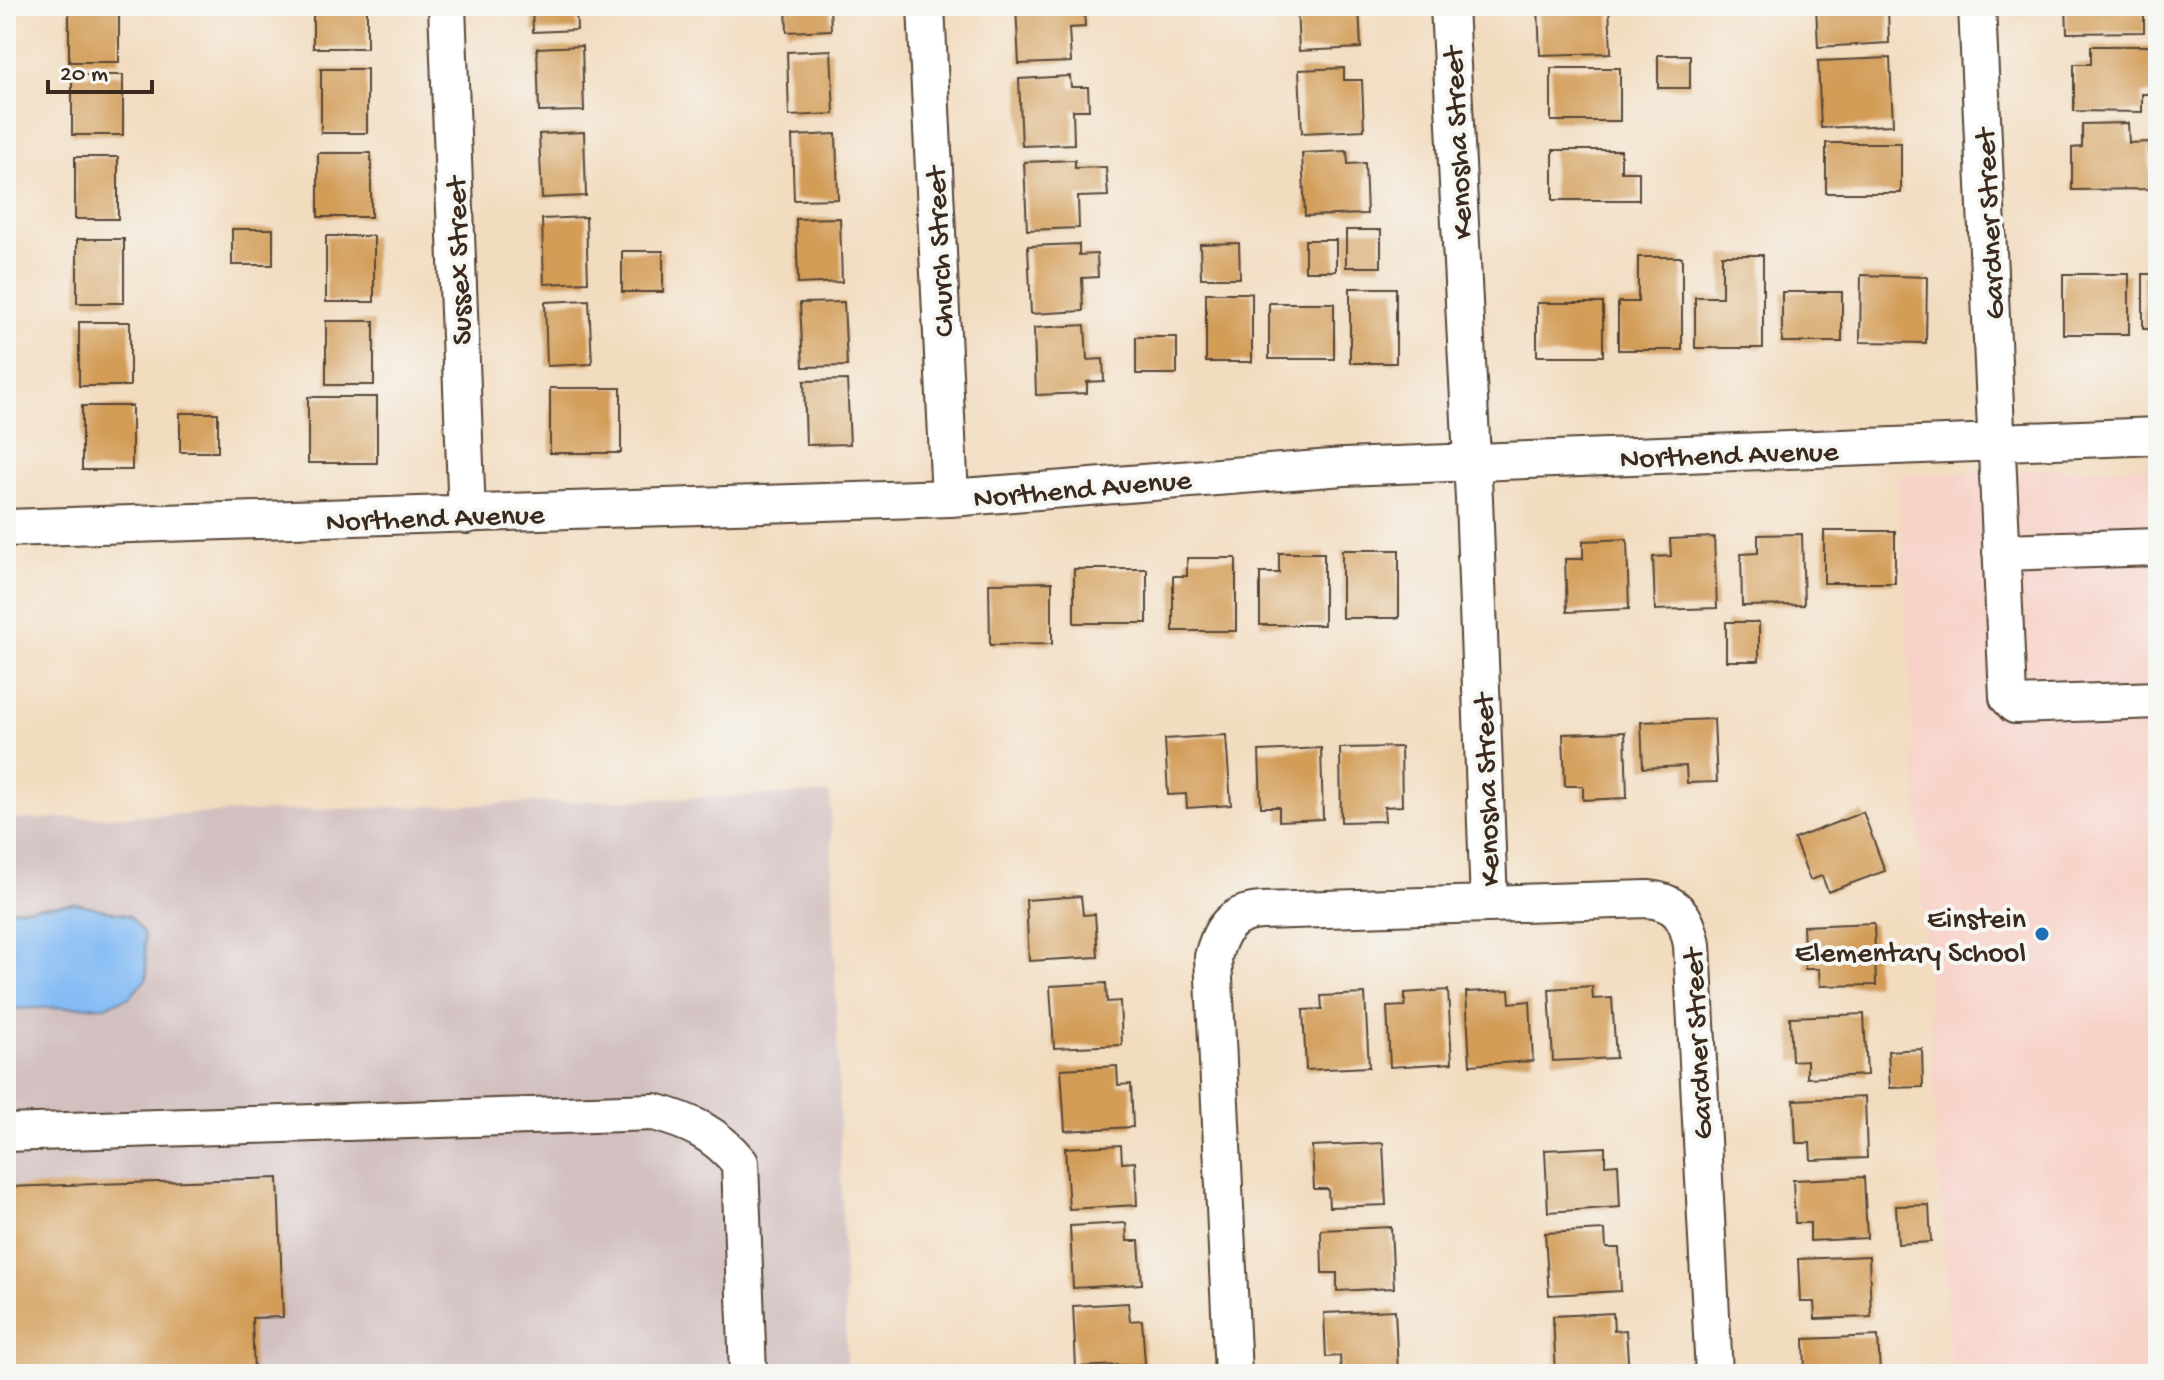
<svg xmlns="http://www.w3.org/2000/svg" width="2164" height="1380" font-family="'Gochi Hand',sans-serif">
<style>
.built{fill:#f7d1c7}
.industrial{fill:#d2bfc0}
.water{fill:#84bbf4;stroke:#607289;stroke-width:2}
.building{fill:#d39d58}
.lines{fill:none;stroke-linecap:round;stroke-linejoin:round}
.minor-casing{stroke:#564536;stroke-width:40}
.minor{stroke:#fff;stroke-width:36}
.poi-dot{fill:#1f6fb2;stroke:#f6f6f2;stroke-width:3}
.labels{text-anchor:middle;stroke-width:8;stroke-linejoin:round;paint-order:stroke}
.street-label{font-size:30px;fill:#3b2a1e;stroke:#f6f6f2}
.poi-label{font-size:30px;fill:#3b2a1e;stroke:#f6f6f2;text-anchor:end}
</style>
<rect width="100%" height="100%" fill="#f6f6f2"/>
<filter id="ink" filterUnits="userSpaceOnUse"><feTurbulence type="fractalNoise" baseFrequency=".0125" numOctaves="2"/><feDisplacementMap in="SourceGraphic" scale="16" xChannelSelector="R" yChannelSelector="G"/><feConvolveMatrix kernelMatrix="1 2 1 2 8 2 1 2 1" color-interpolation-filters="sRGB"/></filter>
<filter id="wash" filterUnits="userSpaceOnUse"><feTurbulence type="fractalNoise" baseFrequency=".006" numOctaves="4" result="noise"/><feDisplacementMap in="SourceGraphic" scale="32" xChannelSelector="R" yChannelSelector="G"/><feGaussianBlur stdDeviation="1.8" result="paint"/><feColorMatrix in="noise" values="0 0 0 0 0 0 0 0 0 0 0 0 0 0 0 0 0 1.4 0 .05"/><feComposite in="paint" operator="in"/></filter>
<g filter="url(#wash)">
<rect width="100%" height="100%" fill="#f2dcbf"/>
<path class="built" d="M2158,466v908h-207l-53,-898z"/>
<path class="industrial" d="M830,793l17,581h-841v-554z"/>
<path class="water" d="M76,903l54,13 14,18 3,44 -17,19 -25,9 -99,3v-99z"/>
<g id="blocks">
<path class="building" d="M69,6h50v56h-50z
M313,6h54v42h-54z
M532,6h44l1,24 -44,2z
M786,6h44l1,24 -44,2z
M1016,6h68l1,21 -16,1 2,34 -52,2z
M1297,6h62l2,42 -62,3z
M1538,6h71l2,47 -71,2z
M1816,6h72l1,37 -71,4z
M2066,6h78v26l-77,1z
M582,46l2,65 -45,1 -2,-64z
M2091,46h67v48h-16v18l-68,-1v-47h17z
M831,50l3,64 -45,2 -2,-64z
M1658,55h32v33h-32z
M1890,58l3,67 -72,3 -3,-67z
M1344,68v12h18l2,50 -62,3 -3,-63z
M1551,68h69v53h-69z
M321,69h46v64h-46z
M72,75h51v60h-51z
M1070,76l1,11h17l1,23h-16l1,34 -52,2 -3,-67z
M2128,123l1,20 20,-1 1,47 -78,1v-42l10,-1v-23z
M584,132l2,64 -44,2 -3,-64z
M836,134l2,65 -44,1 -2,-64z
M1826,143h75v50h-75z
M1553,150h68v22h18v28h-86z
M1347,151l1,13 17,-1 2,51 -62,2 -3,-63z
M318,153h53v64h-53z
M75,157h43v62h-43z
M1075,160v8l31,-1 2,29 -30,1 1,31 -52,2 -3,-68z
M586,217l2,65 -44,2 -2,-65z
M840,218l2,64 -44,2 -2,-65z
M232,229h41v36h-41z
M1346,230h35v37h-35z
M326,236h48v66h-48z
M77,239h47v64h-47z
M1305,240h31v31h-31z
M1239,243l1,35h-39l-1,-34z
M1079,244v11l18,-1 1,23 -16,1 1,33 -52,3 -3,-68z
M622,251h41v41h-41z
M1722,255h41v93h-68v-51h27z
M1638,257h44v93h-64v-48h20z
M2063,274h66v60h-66z
M2143,274h15v55h-15z
M1861,275l66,2 -1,66 -66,-1z
M1350,288h46v75h-46z
M1782,292h60v50h-60z
M1206,293h46v69h-46z
M589,300l3,64 -45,2 -2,-64z
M844,302l3,64 -44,1 -3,-64z
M1269,303h65v56h-65z
M1537,303h66v53h-66z
M326,321h48v64h-48z
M79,322h51v64h-51z
M1085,325l2,35 16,-1 1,22 -17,1v11l-51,2 -2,-67z
M1136,337h41v37h-41z
M847,380l3,64 -44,1 -2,-64z
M550,388h71v65h-71z
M308,397h69v66h-69z
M82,406h50v64h-50z
M180,413h38v39h-38z
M1824,531h71v52h-71z
M1802,534l2,71 -62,1 -1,-52 17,-1v-18z
M1714,537l3,71 -62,2 -2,-53 18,-1 -1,-17z
M1627,539l2,70 -62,3 -2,-53h18v-18z
M1342,550h57v68h-57z
M1279,553h45v72h-64v-52h19z
M1187,558h49v73h-63v-55h14z
M1074,569h73v54h-73z
M1052,582v62l-62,1 -1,-62z
M1726,622h33v39h-33z
M1714,719l3,63 -30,1 -1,-17 -43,2 -2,-46z
M1625,732l2,66 -44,2v-14h-18l-2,-52z
M1226,735l5,70 -44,3 -1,-14 -18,1 -3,-56z
M1401,747l1,59 -18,1 1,14 -44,1 -1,-74z
M1321,748l2,71 -44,2v-14h-18l-2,-56z
M1863,812l22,59 -57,21 -6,-16 -12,4 -16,-41z
M1081,896l2,19 12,-1 3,43 -69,4 -3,-61z
M1874,923l2,62 -56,1 -1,-17h-14l-2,-43z
M1106,983l1,19 13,-1 2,44 -68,3 -4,-62z
M1592,986l1,13 19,-1 4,60 -63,3 -4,-72z
M1448,990l4,73 -62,4 -3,-60 18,-1v-13z
M1509,990l1,13 20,-2 3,60 -63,4 -4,-73z
M1365,994l4,73 -63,3 -3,-60 19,-1 -1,-13z
M1864,1014l3,61 -60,3v-18l-15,1 -2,-44z
M1922,1049l1,38 -33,1 -2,-37z
M1117,1066l1,19 13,-1 2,43 -68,4 -4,-62z
M1865,1097l2,61 -56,2 -1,-17h-14l-2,-43z
M1383,1143l3,62 -57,2 -1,-18h-14l-2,-43z
M1121,1145l1,18 13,-1 2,43 -68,4 -4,-61z
M1605,1147v18l13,-1 2,43 -72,5 -3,-62z
M1864,1177l3,61 -57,3v-18h-15l-2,-43z
M278,1178l5,139 -31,1 2,56h-248v-187z
M1929,1205l2,37 -33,2 -2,-38z
M1126,1223l1,18h12l3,43 -69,4 -3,-62z
M1391,1227l3,61 -57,3v-18h-15l-1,-43z
M1605,1230l1,18h13l2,43 -72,4 -4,-62z
M1869,1256l2,61 -56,2 -1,-17h-14l-2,-43z
M1128,1303l2,18 12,-1 3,44 -69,3 -3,-61z
M1395,1310l3,62 -57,2 -1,-18 -14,1 -2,-44z
M1613,1313l1,18 12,-1 3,44h-73l-3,-58z
M1878,1336l2,38h-75l-1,-35z"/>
</g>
</g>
<g filter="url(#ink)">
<use href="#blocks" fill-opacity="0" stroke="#564536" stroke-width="2"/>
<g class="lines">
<defs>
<path id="minor" d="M447,6l20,509
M926,6l24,492
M1449,6l25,493 15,405
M1977,6l31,691 7,8 143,-5
M6,528l944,-30 394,-31 814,-31
M2001,552l157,-5
M6,1133l648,-21c37,10 61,21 86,51l8,211
M1233,1374l-20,-417c7,-27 17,-44 48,-46l387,-12c29,3 39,18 44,46l22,429"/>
</defs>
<use href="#minor" class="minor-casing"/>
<use href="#minor" class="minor"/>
</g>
</g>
<circle class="poi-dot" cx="2042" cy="934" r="8"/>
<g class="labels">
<g class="street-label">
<text transform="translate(1456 143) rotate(-93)" y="10">Kenosha Street</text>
<text transform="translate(1988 224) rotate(-93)" y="10">Gardner Street</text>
<text transform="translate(938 252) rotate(-93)" y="10">Church Street</text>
<text transform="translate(457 261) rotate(-92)" y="10">Sussex Street</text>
<text transform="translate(1729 453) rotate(-2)" y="10">Northend Avenue</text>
<text transform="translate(1082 487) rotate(-5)" y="10">Northend Avenue</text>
<text transform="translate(435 516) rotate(-2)" y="10">Northend Avenue</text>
<text transform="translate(1485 790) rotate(-92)" y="10">Kenosha Street</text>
<text transform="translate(1696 1044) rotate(-93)" y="10">Gardner Street</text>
</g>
<g class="poi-label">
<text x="2026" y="927">Einstein<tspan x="2026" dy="34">Elementary School</tspan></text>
</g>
</g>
<rect width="2164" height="1380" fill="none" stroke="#f6f6f2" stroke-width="32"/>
<path d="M48 80v12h104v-12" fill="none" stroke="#3b2a1e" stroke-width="4"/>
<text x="60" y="80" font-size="24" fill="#3b2a1e" stroke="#f6f6f2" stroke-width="6" paint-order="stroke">20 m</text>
</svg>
